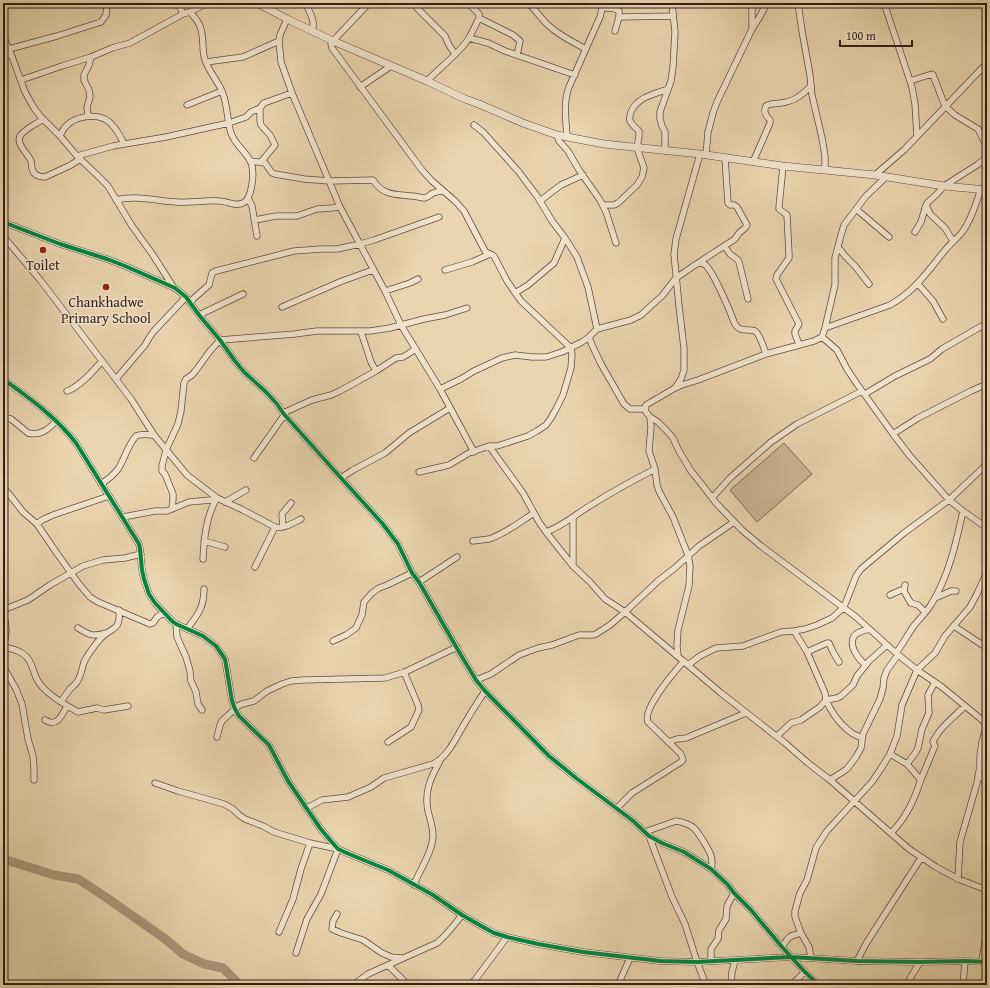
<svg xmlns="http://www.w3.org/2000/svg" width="990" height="988" font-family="'Gentium Book Plus',serif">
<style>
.green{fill:#cab695;stroke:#7e6a56}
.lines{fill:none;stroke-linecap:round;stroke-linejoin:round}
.river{stroke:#ab977b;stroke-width:9}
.minor-casing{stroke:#604c3c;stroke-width:7}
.tertiary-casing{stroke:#604c3c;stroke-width:8}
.minor{stroke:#f1e4cb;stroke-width:5.5}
.tertiary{stroke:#f1e4cb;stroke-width:7}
.cycleway-casing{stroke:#f1e4cb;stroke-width:6}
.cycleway{stroke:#00873e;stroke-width:4}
.poi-dot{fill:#8f2418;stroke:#f1e4cb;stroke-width:1.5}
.labels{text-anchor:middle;stroke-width:3;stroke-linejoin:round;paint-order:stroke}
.poi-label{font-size:14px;fill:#331e16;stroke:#f1e4cb}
</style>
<rect width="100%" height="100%" fill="#e9d5af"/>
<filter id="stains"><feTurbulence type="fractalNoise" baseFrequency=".005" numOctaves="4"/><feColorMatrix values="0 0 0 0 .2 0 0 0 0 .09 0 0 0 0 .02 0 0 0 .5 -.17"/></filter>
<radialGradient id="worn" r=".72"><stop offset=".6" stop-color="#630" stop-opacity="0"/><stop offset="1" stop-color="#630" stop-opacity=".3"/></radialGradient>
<path class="green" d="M784,443l28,31 -55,48 -27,-32z"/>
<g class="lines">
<path class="river" d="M3,859l51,16 24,4 26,17 60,42 19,16 21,10 19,4 17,17"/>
<defs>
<path id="minor" d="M178,3l5,11
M306,3c3,10 10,17 6,28
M369,3l-36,38 -2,3 1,4 90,122 10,11 23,20 9,10 21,40c2,3 5,2 9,5l13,25 14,20 50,47 1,6 -1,14 -8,27 -7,14 -5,9 -5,7 -9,6 -9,5 -31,10h-8l-20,7 -20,12 -30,7
M413,3l5,6 27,27 4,9 6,9
M528,3c8,7 13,16 21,23 11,10 24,16 37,23
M798,3l4,28 8,44 2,20 10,43 3,18v14
M862,3l5,2 5,-2
M884,3l28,84 3,17 2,32
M602,8c6,0 12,-1 17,3v6l-4,14
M619,17l54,-1
M479,18l34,17 7,6 -3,14
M287,19l-7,16 -1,6 2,21 11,31 37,88 11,26 45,84 16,34 39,64 34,63
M752,29v-26
M3,36l8,18 14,38 9,16 6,8 20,20 17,20 20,19 11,11 24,40 21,29 21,33
M469,38l19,5 17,8 70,24
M9,49l48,-13 44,-14 5,-7 1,-12
M3,56l8,-2
M206,62l37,-5 36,-16
M21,80l41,-14 29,-9 21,-9 18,-5 53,-29 7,-2 17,-9
M427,81c13,-14 32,-27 42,-43 4,-7 7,-14 10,-20v-4l-11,-11
M910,81l22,-7 1,1 12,31 10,9 23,14 9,18
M360,87l31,-21
M187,105l35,-14
M88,116l-1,-9 3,-10 -1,-7 -5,-10v-5l5,-10 2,-8
M43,119c-5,4 -20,11 -23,17 -4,9 8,17 11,25 1,4 0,8 3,12 3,3 7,4 11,4l26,-12 9,-6
M474,125l9,7 36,40 5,7 13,17 15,25 13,17 12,19 11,30 9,42
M557,135l2,6 9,10 11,19 21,30 6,12 10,31
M60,136c2,-4 3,-7 6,-10 10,-10 27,-12 39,-7 9,5 15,16 19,25
M567,137c-1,-17 -4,-34 2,-50l31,-70 2,-9 -2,-5
M665,151v-19l-3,-6 -2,-7v-7l11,-31 2,-14 2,-35 -3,-29
M706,155l2,-23 5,-19 4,-11 35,-73 7,-11 8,-15
M77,156l36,-10 53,-9 63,-14 17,-6 5,-5 9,-4
M251,161l14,2 7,10 3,1 29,5 25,2 44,-1c10,16 23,14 39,16 5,0 8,2 13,2 3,-1 5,-3 8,-5 3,-1 6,-2 9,-2
M261,162l14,-17 -5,-10 -9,-10 -1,-4v-13l4,-5 28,-10
M753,162l17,-39v-3c-4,-4 -7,-8 -4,-14 5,-3 10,-2 15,-3 14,-2 21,-8 30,-17
M783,166l-4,41v2l8,6 2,39v4l-12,17 -1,4 23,45 -4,7v3l4,10
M875,175l29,-25 83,-87
M886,177l-20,19 -22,29 -3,10 -6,23v27l-10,43 -3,9 -8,4 -48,13 -68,26 -16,5 -7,3 -29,17 -1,4 1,3 4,5 8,5 8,8 7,8 6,13 12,20 12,15 13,17 26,27 19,16 95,71 40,36 21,17 25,17 45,37
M248,198l4,8 5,30
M116,200c18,-5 42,1 60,2 15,1 29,-2 43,-1 8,0 16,6 24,2 9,-4 11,-28 9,-37 -2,-12 -17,-20 -21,-33 -4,-12 -3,-26 -8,-39 -4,-12 -14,-22 -18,-34 -4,-12 0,-25 -6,-36 -2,-5 -6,-8 -9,-12
M540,201l13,-10 8,-6 22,-10
M603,205h11l4,-2 19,-18 5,-8 2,-9 -7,-20 2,-12v-5c-3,-3 -7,-6 -9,-10 -1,-3 0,-6 1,-9 6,-15 23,-18 37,-23
M856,209l33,28
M255,220l21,-4h21l20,-7 14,-1 9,-1
M3,222l57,22 47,15 18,7 50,22 11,9 13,18 21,25 15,21 9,11 22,20 11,12 6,9 58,65 41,45 16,21 14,29 7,9 43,75 14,23 9,11 64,65 27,22 56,42 17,16 13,7 22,9 27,17 16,15 7,9 17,17 31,37 23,25 14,13
M915,232l6,-10 5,-17
M3,236l38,45 90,118 23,36 33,40 30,23 26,12 32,17
M953,241l-8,-13 -15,-14 -4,-9 2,-3 9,-8 7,-8 33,-21 10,-8
M725,247l5,7 8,6 1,2 9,37
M838,247l7,9 10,10 14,18
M698,263l37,-24 4,-6 6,-5 2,-3 -10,-18 -3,-2h-4l-2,-2 -3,-45
M445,270l27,-8 18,-8
M918,284l15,17 10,18
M385,291l25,-8 8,-4
M515,293l13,-8 26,-22 11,-25
M190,303l3,-4 16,-14 3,-12 4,-2 78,-20 27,-2h16l23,-5 14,-4 65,-23
M282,307l60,-26 31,-11
M199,315l44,-21
M825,328l65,-23c26,-15 38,-34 56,-56 5,-6 12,-11 17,-18 9,-12 13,-28 18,-42
M361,332l10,30 5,9
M589,337l3,8 9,19 23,40 6,5h15
M822,337l15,13 10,19 10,15 36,50 17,22 39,44 14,11 24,17
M3,379c26,19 53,38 73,64l63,101 1,5 2,21 2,9 5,15 6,9 17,18 4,3 27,12 13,10 9,13 7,42 3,8 4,7 30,29 19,36 32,47 10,12 8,9 11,5 39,16 45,25 29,20 21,12 11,6 13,4 31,7 45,8 77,9 37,1 94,-5 66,4 63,1 45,-1 22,1
M116,379l29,-34 4,-7 5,-7 32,-34
M675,388l6,-9 3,-9v-22l-5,-42 -5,-52 2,-15 24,-85
M440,389l21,-10 13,-8 28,-13 13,-3 17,2h14l16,-5 20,-10 7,-5 8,-8 34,-9 10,-5 12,-11 9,-8 14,-18 22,-15c2,0 4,0 6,1 8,4 26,47 30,58 5,12 15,6 21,9 5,3 9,18 11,23
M67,391c13,-4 27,-21 35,-30
M865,394l30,-18 35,-17 12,-10 45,-26
M283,413l29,-13 19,-5 9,-4 36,-20 20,-13 7,-1 13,-8
M3,417l8,2 17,14c12,3 20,-3 28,-12
M650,417l1,10 -2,24 6,18 2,16 2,6 14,26 15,38 2,11 -1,20 -11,44 -1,16 1,10
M893,434l25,-16 53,-27 16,-7
M489,446l34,47 16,29 7,10 27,34 17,16 15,17 20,13 96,81 64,50 23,20 22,17 79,69 27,18 22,12 29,11
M254,458l31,-44
M341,478l12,-8 32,-17 24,-20 41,-25
M101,484c6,-4 13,-9 17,-15 7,-10 9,-23 18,-33 6,-3 12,-1 18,-1
M3,488l6,6 14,18 14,12 19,28 23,32 11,13 8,5 52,22 3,-1 4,-6 7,-4
M712,498l18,-20 41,-36 26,-18 65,-33
M225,502l21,-12
M172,509l1,-10v-5l-8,-20 -3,-3v-5l4,-16 12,-26 3,-13 3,-28 2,-4 6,-4 5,-6 13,-18 10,-11 75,-6 22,-3h53l20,-3 34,-9 21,-4 22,-7
M123,517l32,-6h12l22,-9 22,-2 6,-2
M573,517v49
M37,524l5,-4 11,-5 56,-19
M283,527l-1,-13 9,-11
M546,532c17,-6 31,-19 47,-28 20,-13 41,-24 62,-35
M204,541l21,6
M473,541c5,-1 10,-1 16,-2 16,-5 31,-17 45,-26
M203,559c1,-20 3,-43 14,-61
M255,567l20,-40c9,2 18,-4 26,-8
M419,582l38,-25
M905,585l-1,6 5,9 2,3 7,2 7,7
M890,595l11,-5 3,1
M935,598l16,-7h5
M3,610l25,-10 22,-15 33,-19 20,-6 22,-2 16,-4
M3,613c3,11 5,21 0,33
M176,624l1,13 9,20 4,14 1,10 5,11 2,12 4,6
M954,626l33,22
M78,628c11,7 15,9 27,5
M187,629c11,-15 17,-21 17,-40
M333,641l13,-6 10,-7 6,-13 2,-13 8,-9 7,-5 8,-3 25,-12
M3,647c12,2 23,5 28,17 3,7 4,14 9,20 7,10 27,22 38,28l19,-4 7,2 24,-4
M807,652l20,-9h2l4,9 6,10
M896,653c6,-8 11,-17 17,-26 6,-8 14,-15 19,-24 17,-28 24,-60 31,-92
M688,665l12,-9 16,-8 27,-2 38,-14 13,-1 11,-2 12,-4 15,-7 11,-10 3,-6 10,-26 5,-7 43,-36 45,-33 38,-36
M866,665c-7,-5 -18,-19 -12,-29 3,-4 11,-6 15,-7
M3,666l13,23 6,15 6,35 5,17 1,12v12
M476,680l15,-6 28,-19 19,-7 14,-3 27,-10h14l3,-1 14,-9 15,-13 33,-31 18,-14 23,-21 35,-24
M61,702c3,-5 6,-9 9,-13 2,-2 5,-4 7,-7 4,-6 5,-13 7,-20 4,-8 11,-17 16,-23 11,-13 21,-6 19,-29
M45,720c12,8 17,-5 22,-14
M983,721l4,-9
M777,736l14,-13 10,-3 19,-13 6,-7 -1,-7 -18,-41 -13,-21
M217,737l3,-12 2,-4 16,-15 4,-2 12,-3 13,-10 15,-7 9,-3 12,-1 82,-2 20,-6 52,-25
M862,738c-5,-2 -10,-4 -14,-8 -9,-7 -18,-20 -22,-30l11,-2 4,-2 12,-11 4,-9 12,-15 18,-16
M388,742l23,-15 8,-17 -1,-5 -14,-33
M668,742l9,-3 9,-1 60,-25
M890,754l17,10 13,15v3c-6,19 -14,36 -29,51
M907,764l9,-12 2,-4 4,-19 7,-16 -1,-18 7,-13
M978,776l9,4
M830,780l17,-11 9,-12 5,-9 2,-14 17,-35 3,-11 1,-10 3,-8 11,-15
M920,782l14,-34 1,-2 -2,-4c6,-14 21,-25 32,-36
M155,783l23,8 46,13 9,5 6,6 6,4 18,7 11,6 36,11 28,6 -17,45 -14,25 -11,34
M307,808l15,-8 26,-3 23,-10 13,-9 49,-14c16,-8 23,-27 32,-41 6,-11 13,-21 20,-32
M617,808l15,-15 11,-7 38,-24 2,-2 -2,-6 -33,-32c-6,-13 27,-51 36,-61
M645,832l31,-11c6,1 13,3 18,7 4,4 16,23 17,28 2,5 1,9 0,13
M649,836l23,61 13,27 12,38 9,23
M958,879l2,-37 17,-59 3,-17v-10l2,-14 5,-19
M414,885c6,-16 18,-32 19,-49 0,-9 -3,-17 -5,-25 -4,-20 3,-34 12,-50
M337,914l-4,7 -1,8 9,4 22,7 19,13 9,4 11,1
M279,932l14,-33 8,-30 9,-26
M782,947c7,-11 7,-11 19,-14
M811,958l-2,-11 -8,-14 -6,-16v-6l5,-18 7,-13 9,-32 10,-16 46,-50 10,-15 8,-13 7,-18 5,-31 15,-35 18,-17 10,-17 25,-29 7,-13 9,-20
M711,961v-12l7,-10 1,-9 7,-11 1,-13 7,-13
M857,961l10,-19 54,-84
M982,962l5,-34
M388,965l20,20
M357,982l11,-8 69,-31c10,-8 17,-18 25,-28
M470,985l5,-5 32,-43
M618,985l12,-27
M731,985l1,-13 3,-12
M791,985l14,-13
M906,985l14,-23
M963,985l2,-24"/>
<path id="tertiary" d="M257,3l30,16 46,22 94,40 38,18 14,5 44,19 34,12 47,9 96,10 83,12 92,9 69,11 43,4"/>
</defs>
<use href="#minor" class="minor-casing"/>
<use href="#tertiary" class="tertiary-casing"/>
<use href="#minor" class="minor"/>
<use href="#tertiary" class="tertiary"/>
<defs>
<path id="cycleway" d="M3,222l57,22 47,15 18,7 50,22 11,9 13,18 21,25 15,21 9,11 22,20 11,12 6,9 58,65 41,45 16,21 14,29 7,9 43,75 14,23 9,11 64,65 27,22 56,42 17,16 13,7 22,9 27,17 16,15 7,9 17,17 31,37 23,25 14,13
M3,379c26,19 53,38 73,64l63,101 1,5 2,21 2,9 5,15 6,9 17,18 4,3 27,12 13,10 9,13 7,42 3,8 4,7 30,29 19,36 32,47 10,12 8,9 11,5 39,16 45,25 29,20 21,12 11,6 13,4 31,7 45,8 77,9 37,1 94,-5 66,4 63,1 45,-1 22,1"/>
</defs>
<use href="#cycleway" class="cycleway-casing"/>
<use href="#cycleway" class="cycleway"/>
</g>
<g class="poi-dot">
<circle cx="43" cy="250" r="4"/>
<circle cx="106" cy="287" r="4"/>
</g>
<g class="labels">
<g class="poi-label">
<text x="43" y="270">Toilet</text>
<text x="106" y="307">Chankhadwe<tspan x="106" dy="16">Primary School</tspan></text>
</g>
</g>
<rect width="990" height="988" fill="none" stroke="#e9d5af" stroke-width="16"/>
<rect x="4" y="4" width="982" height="980" fill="none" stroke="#331e16" stroke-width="2"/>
<rect x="8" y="8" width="974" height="972" fill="none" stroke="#331e16"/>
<path d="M840 40v6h72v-6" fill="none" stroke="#331e16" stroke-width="2"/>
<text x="846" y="40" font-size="12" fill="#331e16" stroke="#f1e4cb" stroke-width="3" paint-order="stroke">100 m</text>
<rect width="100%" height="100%" filter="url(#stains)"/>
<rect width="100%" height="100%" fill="url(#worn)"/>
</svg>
